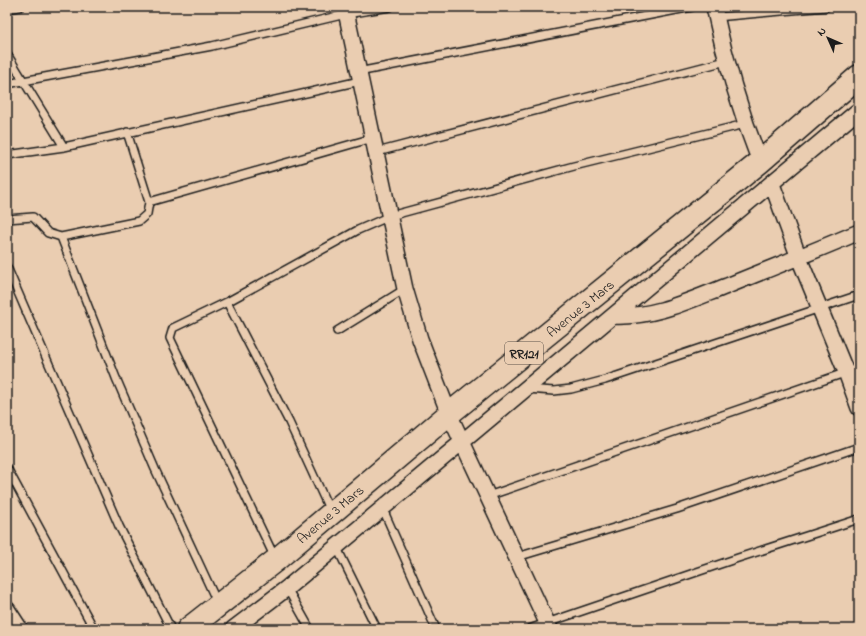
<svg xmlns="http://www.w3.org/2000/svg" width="866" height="636" font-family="'Indie Flower',sans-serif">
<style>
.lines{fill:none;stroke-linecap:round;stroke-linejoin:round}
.service-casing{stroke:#1c1c1c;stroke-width:10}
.minor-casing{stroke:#1c1c1c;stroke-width:18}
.primary-casing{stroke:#1c1c1c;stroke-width:25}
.service{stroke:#eacdb1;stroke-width:7}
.minor{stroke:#eacdb1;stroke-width:15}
.primary{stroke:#eacdb1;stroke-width:22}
.labels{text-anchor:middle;stroke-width:3;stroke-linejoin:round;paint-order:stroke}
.shield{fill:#eacdb1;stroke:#5a5149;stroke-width:1}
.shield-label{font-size:13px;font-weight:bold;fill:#1c1c1c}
.street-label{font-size:14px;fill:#1c1c1c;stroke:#eacdb1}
</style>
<rect width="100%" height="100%" fill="#eacdb1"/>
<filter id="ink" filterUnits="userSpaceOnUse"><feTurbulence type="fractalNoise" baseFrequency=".025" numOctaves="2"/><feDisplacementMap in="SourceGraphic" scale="8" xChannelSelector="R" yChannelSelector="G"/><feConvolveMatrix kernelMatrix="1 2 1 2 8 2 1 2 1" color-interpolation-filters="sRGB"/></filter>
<g filter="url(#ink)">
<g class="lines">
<defs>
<path id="service" d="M7,9l13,-2
M716,17l110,-10
M7,54l57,93
M358,72l334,-65
M7,84l205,-38 134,-32 44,-7
M377,152l349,-91
M7,155l57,-8 296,-66
M149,202l224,-64
M7,219l26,-2 15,16 13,4 78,-16 8,-7 2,-12 -22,-70
M61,237l55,141 39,91 62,133
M7,267l112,259 52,103
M227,302l62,120 41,89
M337,331l68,-42
M526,389l28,2 17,-2 34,-9 254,-85
M7,468l87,161
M488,496l371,-128
M382,507l54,122
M336,546l41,83
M517,557l160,-48 182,-62
M275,558l-105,-220 3,-10 54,-26 131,-72 32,-14 184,-50 171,-42
M287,588l23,41
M529,629l209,-71 121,-39"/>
<path id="minor" d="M345,7l60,282 15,50 29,75 101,215
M714,7c11,53 26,104 46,155
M772,184l27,74 47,114 13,36
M613,316c41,2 77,-16 114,-30 44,-18 88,-35 132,-54
M7,609l13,20
M233,629l54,-41 175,-146 397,-332"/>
<path id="primary" d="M188,629l88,-69 173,-146 311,-252 99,-86"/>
</defs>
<use href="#service" class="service-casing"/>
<use href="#minor" class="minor-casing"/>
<use href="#primary" class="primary-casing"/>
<use href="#service" class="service"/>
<use href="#minor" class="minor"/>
<use href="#primary" class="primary"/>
</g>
</g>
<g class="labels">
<rect class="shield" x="505" y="342" width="38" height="22" rx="3"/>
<g class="shield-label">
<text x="524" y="358">RR121</text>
</g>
<g class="street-label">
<text transform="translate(580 308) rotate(-39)" y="5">Avenue 3 Mars</text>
<text transform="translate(330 514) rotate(-40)" y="5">Avenue 3 Mars</text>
</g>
</g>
<rect width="866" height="636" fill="none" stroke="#eacdb1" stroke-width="24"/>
<rect x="12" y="12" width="842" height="612" fill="none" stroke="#1c1c1c" stroke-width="1.5" filter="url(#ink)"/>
<g transform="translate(828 38) rotate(315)" stroke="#eacdb1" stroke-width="3" paint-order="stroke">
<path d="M0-3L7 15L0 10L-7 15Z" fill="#1c1c1c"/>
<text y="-6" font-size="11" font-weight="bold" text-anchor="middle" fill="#1c1c1c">N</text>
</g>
</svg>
